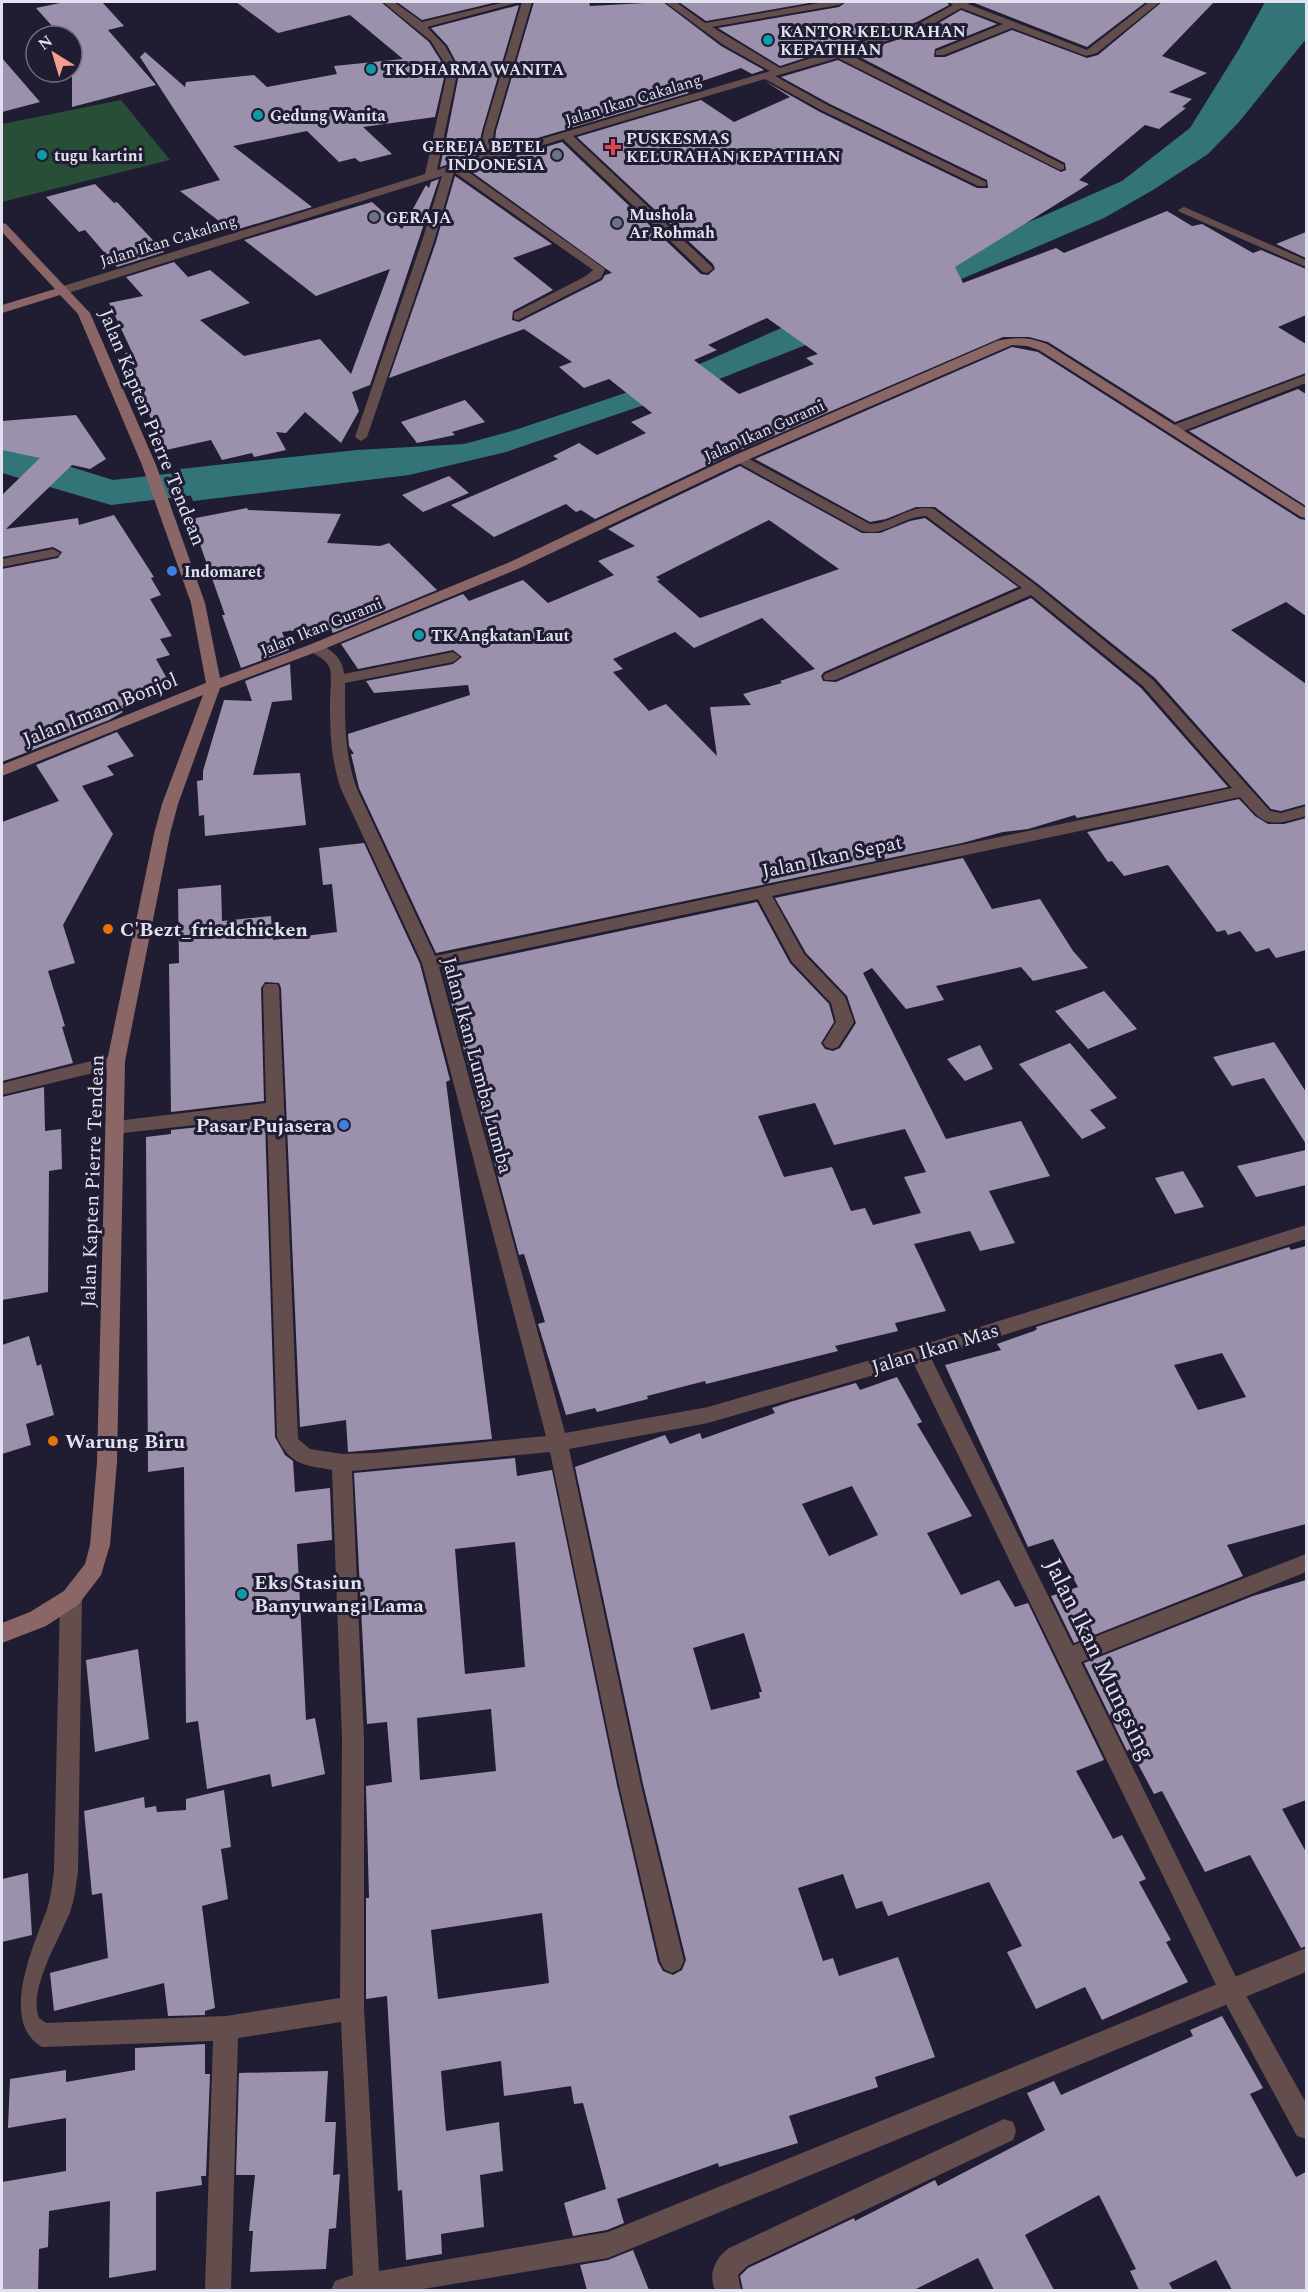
<svg xmlns="http://www.w3.org/2000/svg" width="1308" height="2292" font-family="Spectral,serif">
<style>
.green{fill:#284e37}
.water{fill:#327478}
.lines{fill:none;stroke-linecap:round;stroke-linejoin:round}
.river{fill:#327478;fill-rule:evenodd}
.building{fill:#9c91ac;fill-rule:evenodd}
.minor{fill:#644d4d;fill-rule:evenodd}
.tertiary{fill:#644d4d;fill-rule:evenodd}
.secondary{fill:#8a6766;fill-rule:evenodd}
.culture-dot{fill:#0f9aa8;stroke:#201d32;stroke-width:2}
.health-dot{fill:#e0444e;stroke:#201d32;stroke-width:2}
.worship-dot{fill:#6b7280;stroke:#201d32;stroke-width:2}
.shop-dot{fill:#3f7fe0;stroke:#201d32;stroke-width:2}
.food-dot{fill:#e8710a;stroke:#201d32;stroke-width:2}
.labels{text-anchor:middle;stroke-width:6;stroke-linejoin:round;paint-order:stroke}
.far-poi-label{font-size:16px;font-weight:bold;fill:#e2e1f0;stroke:#201d32;text-anchor:start}
.far-street-label{font-size:16px;fill:#e2e1f0;stroke:#201d32}
.street-label{font-size:20px;fill:#e2e1f0;stroke:#201d32}
.poi-label{font-size:20px;font-weight:bold;fill:#e2e1f0;stroke:#201d32;text-anchor:start}
.near-street-label{font-size:24px;fill:#e2e1f0;stroke:#201d32}
</style>
<rect width="100%" height="100%" fill="#201d32"/>
<path class="green" d="M121,100l49,60 -168,42v-78z"/>
<path class="water" d="M1265,2h41v37l-67,83 -31,32 -55,36 -49,28 -273,117 -122,48 -203,69 -97,23 -216,26 -13,-32 177,-19 107,-6 48,-13 149,-50 293,-129 89,-36 79,-35 68,-53 49,-79z"/>
<g class="lines">
<path class="river" d="M2,449l21,3 90,28 149,-17 14,3 6,9 -6,9 -14,3 -151,18 -109,-32z"/>
</g>
<path class="building" d="M65,2h37l22,24 -16,4 48,55 -84,22v-71h-11l-25,-28z
M236,2h145l48,40 17,27 -11,48 -72,10 29,27 -32,8 -5,-4 -16,4 -32,-31 -74,15 79,61 -80,24 -52,-40 40,-11 -80,-123 5,-5 40,35 1,-5 68,-7 13,12 70,-13 -3,-8 69,-7 -53,-44 -72,18z
M397,2h100l-75,18z
M534,2h55l1,4 73,-4 58,44 43,24 -12,4 -11,-6 -60,20 8,5 -195,58 2,-20z
M679,2h136l-109,19z
M846,2h101l2,3 -32,17 -137,44 -62,-38 121,-21z
M972,2h174l-59,45z
M1162,2h52l-52,54 45,17 -38,19 23,7 -10,8 4,1 -27,21 -14,-4 -66,55 10,4 -134,83 8,16 93,-35 8,5 103,-42 25,15 10,-2 51,29 8,-3 45,19v46l-28,12 28,17v29l-131,49 -127,-80 -19,-5h-26l-269,116 -139,66 -14,-9 -5,2 -10,-8 -72,33 -43,-32 107,-46 -5,-3 26,-13 18,12 49,-22 -15,-11 21,-9 -43,-34 -25,9 -25,-21 13,-5 -48,-33 -135,49 47,-136 19,-66 97,68 -39,14 40,32 -40,21 -1,9 7,2 83,-42 3,-5 7,-2 -143,-103 93,-28 139,132 7,1 7,-6 -2,-5 -136,-127 124,-37 33,22 56,-25 -25,-16 55,31 157,76h11l-1,-8 -157,-76 -49,-27 57,-17 223,112 5,-2 -1,-7 -211,-109 73,-24 34,-20 36,14 -62,25 -1,8h11l67,-27 75,28 11,-3zM767,318l51,36 -12,4 8,6 -75,30 -45,-34 23,-10 -9,-5z
M519,5l-37,126 -5,24 -37,12 3,-14 8,-15 -5,2 14,-71 -13,-24 -16,-17z
M2,58l38,44 -38,10z
M439,179l-69,206 -18,7 7,19 -18,32 -36,-31 -19,21 -10,-1 10,18 -32,7 -2,-4 -30,7 -11,-20 -45,10 -30,-63 5,-1 -16,-33 7,-1 -23,-49 34,-7 -17,-19 48,-15 14,15 22,-7 40,33 -50,17 44,36 76,-17 31,35 39,-105 -74,27 -72,-56 128,-38 30,27 24,-44 3,3 2,-6z
M95,184l19,19 3,-1 47,50 -47,15 -32,-37 -6,2 -33,-35z
M1306,232v26l-30,-14z
M1012,347l26,5 262,167 6,1v96l-20,-14 -55,28 75,54v120l-25,7 -10,-2 -116,-131 -117,-94 -103,-77h-19l-30,12 -16,3 -115,-63z
M1298,389l8,5v112l-117,-75z
M465,400l20,22 -33,10 3,3 -38,8 -16,-21z
M76,415l30,44 -16,10 -18,-4 -66,64 72,-11 1,7 35,-10 40,62 -3,1 10,17 -11,4 22,37 -12,3 10,16 -14,4 14,25 -34,11 5,5 -21,9 3,3 -14,8 -107,42v-193l56,-11 4,-6 -9,-5 -51,10v-62l38,-37 -38,-8v-29z
M740,466l122,67h18l30,-12 15,-3 93,69 -194,85 -3,4 2,5 13,1 195,-84 110,90 87,99 -151,31 -2,-3 -47,14 -25,3 -41,11 -526,110 -77,-165 -8,-34h3l-5,-8 -1,-12 122,-39 -2,-10 -94,8 -8,-12 87,-17 9,-7 -9,-7 -95,19 -17,-25 122,-50 6,7 54,-21 25,23 66,-28 -16,-14 37,-15 -27,-17zM769,520l70,49 -139,49 -43,-37 3,-1 -4,-3zM762,618l53,51 -35,12 2,2 -39,11 8,11 -41,2 7,49 -51,-52 -17,7 -36,-39 10,-3 -10,-10 62,-27 19,16z
M449,476l20,17 -46,19 -21,-17z
M247,508l1,2 93,4 -14,29 53,3 9,-3 48,47 -104,43 -4,-7 -39,5 -1,-2v2l-7,1 7,18 -48,18 -19,-53h3l-34,-96z
M290,664l2,36 -20,2 -19,73 47,-2 6,52 -101,11 -1,-21 -5,1 -2,-35 6,-1v-9l21,-71 28,1 -7,-20z
M117,732l17,24 -27,10 7,9 -32,11 31,48 -50,91 12,38 -27,8 17,55 -3,1 11,36 -71,18v-259l57,-21 -23,-36z
M1239,799l16,17 13,8h16l22,-6v132l-30,8 -7,-10 -13,4 -16,-21 -12,4 -3,-5 -8,2 -49,-67 -44,11 -12,-15 -4,1 -21,-30z
M364,843l56,121 30,116 -4,2 46,357 -144,13 -2,-32 -46,7 -19,-439 -2,-5 -14,-1 -4,6 3,113 -93,11 -2,-148 10,-1 -1,-74 43,-4 1,36 49,-5 2,24 64,-8 -5,-48 -9,1 -4,-37z
M963,858l29,51 48,-10 33,52 15,17 -55,13 -12,-14 -85,19 8,14 -38,9 -34,-41 -9,5 83,166 75,-18 29,55 -61,15 26,52 -35,8 -10,-20 -56,13 32,67 -51,12 3,8 -63,15 3,5 -132,33 -1,-3 -58,15 1,3 -51,13 -2,-4 -29,7 -28,-91 7,-2 -21,-68 -5,1 -77,-286 315,-67 33,61 39,41 5,18 -13,21 4,6 8,2 7,-3 16,-25 -9,-27 -41,-43 -31,-55zM815,1103l19,42 71,-16 21,43 -22,5 17,36 -48,12 -8,-17 -14,3 -19,-44 -48,10 -26,-61z
M1104,991l33,38 -49,20 -33,-38z
M1274,1042l32,50v52l-42,-66 -32,8 -19,-29z
M1070,1043l47,55 -27,12 16,18 -24,11 -63,-75z
M980,1045l13,24 -28,12 -18,-22z
M44,1087l1,44 16,-2 1,40 -13,2 -1,121 -46,8v-203z
M265,1120l10,317 10,18 8,6 2,31 35,-4 2,52 -35,4 9,176 9,-2 10,56 -53,13 -2,-13 -63,15 -9,-68 -12,2 -2,-256 -36,5 -2,-335 25,-3v-4z
M1306,1150v35l-50,12 -19,-31z
M1183,1171l21,36 -29,7 -20,-36z
M1306,1246v278l-79,21 16,31 -169,67 -23,-47 27,-9 -25,-48 -25,8 -83,-182 56,-15 -4,-6 37,-13 3,-2 -1,-2 253,-80 2,3zM1222,1353l24,44 -48,13 -24,-45z
M29,1336l8,30 4,-2 13,51 -28,9 5,21 -29,9v-109z
M897,1377l25,45 -5,2 55,92 -45,17 34,62 38,-15 16,27 13,-4 76,157 -28,11 37,68 9,-4 24,44 -7,3 32,58 -5,2 22,40 -86,38 -17,-33 -49,22 -29,-57 15,-6 -33,-64 -101,34 -6,-15 -26,8 -13,-35 -45,14 25,73 10,-3 6,18 59,-19 37,100 -60,20 3,10 -89,29 9,27 -79,24 -1,-4 -101,36 7,24 -17,7 -34,6 -9,-33 42,-14 -23,-86 -9,1 -3,-18 -67,10 -3,-35 -60,10 5,60 53,-9 4,49 -23,4 4,52 -43,7 1,20 -36,6 -4,-70 -4,1 -11,-195 -21,3v-101h3l-3,-112 26,-4 -5,-60 -20,2 -13,-251 161,-15 2,18 35,-6 65,315 41,177 5,9 10,4 9,-5 4,-10 -43,-176 -68,-317 90,-32 5,9 30,-11 2,6 73,-26 -3,-5 18,-6 66,-19 4,7zM852,1486l26,49 -49,21 -27,-52zM515,1542l10,125 -60,7 -10,-125zM744,1633l18,59h-3l1,6 -49,12 -18,-62zM491,1709l5,62 -76,9 -3,-62zM542,1913l7,70 -111,16 -7,-69z
M1306,1580v220l-24,9 24,43v94l-5,2 -51,-93 -45,17 -43,-81 -8,3 -24,-45 -3,2 -43,-88 169,-67z
M138,1649l11,90 -54,13 -9,-92z
M224,1790l7,57 -10,2 7,50 -26,7 13,102 -10,3v4l-37,1 -4,-33 -110,28 -4,-38 58,-15 -6,-65 -10,2 -8,-84 60,-14 1,11 11,-2 1,6 29,-2v-11z
M28,1873l4,62 -30,7v-63z
M1222,2016l41,72 -13,6 46,83 10,-5v118h-74l-16,-30 -47,23 4,7h-34l-9,-19 6,-2 -37,-74 -74,40 29,55h-60l-16,-32 -64,32h-171l-3,-14 8,-8 106,-50 1,3 80,-41 3,6 107,-56 -18,-37 27,-12 7,14 132,-59 -3,-6z
M205,2044v30h5l-4,102h-5l1,9 -46,7v78l-47,8 1,-77 -61,10 -1,36 -9,2 -1,41h-36v-108l64,-11v-53l-58,10 2,-49 56,-9v12l69,-12v-22z
M328,2071l-3,51h11l-3,53 7,-1 -4,54 -7,1 -3,40 -76,3 3,-41h-4l6,-56h-19l3,-102z
M633,2250l16,40h-62l-7,-25 28,-5z"/>
<g class="lines">
<path class="minor" d="M383,2h11l28,20 83,-20h15l-93,25 18,19 13,23 -21,101 42,-13 5,-26 38,-129h10l-38,129 -3,23 279,-83 -48,-27 -57,-42h11l29,21 120,-21h19l-5,3 -127,22 68,41 138,-44 35,-19 -4,-3h21l-2,2 119,46 62,-48h11l-63,51 -11,3 -74,-28 -68,27h-8v-4l67,-27 -42,-16 -35,20 -78,26 216,111v4l-4,1 -222,-112 -63,18 54,30 157,76v4h-8l-157,-76 -56,-31 -192,57 138,130 2,3 -6,4 -4,-1 -140,-133 -99,30 141,100 -4,9 -83,42 -4,-1v-6l72,-37 7,-6 -139,-98 -20,69 -67,196 -6,4 -6,-4 67,-196 20,-65 -374,117 -4,1 -6,-4 2,-3 365,-113 23,-105 -17,-28z
M1184,207l122,53v7l-126,-55 -2,-2z
M1306,375v8l-125,49 -5,1 -6,-4 1,-3z
M740,454l130,70c23,0 40,-21 64,-15l103,77 116,94 117,131 11,2 25,-7v10c-38,11 -40,11 -66,-19l-468,99 32,58 41,43 9,25 -16,25 -6,2 -6,-2 -3,-4 13,-21 -5,-19 -39,-41 -34,-63 -319,68 126,466 143,-26 211,-61 7,2 3,6 -3,6 -7,2 -211,61 -139,26 72,336 43,176 -4,8 -8,4 -8,-4 -4,-8 -41,-176 -69,-333 -198,19 12,267v270l15,263 229,-39 698,-284v24l-698,286 -191,32h-86l4,-9 18,-6 -12,-253 -103,16 -7,252h-26l8,-249 -171,6c-42,-24 -11,-96 4,-135 5,-13 6,-27 8,-41l6,-273 4,-7 7,-3 7,3 4,7 -4,273c-2,14 -3,28 -8,41 -11,28 -42,77 -31,106l7,5 180,-7 114,-18 2,-260 -10,-268c-28,-5 -42,-5 -55,-33l-10,-320 -153,17 -6,-2 -3,-5 3,-5 158,-19 -3,-115 2,-4h12l2,4 19,451 12,10 32,5 32,-1 172,-17 -124,-473 -81,-174c-10,-29 -11,-56 -11,-87 0,-10 2,-23 0,-33 -4,-12 -16,-13 -23,-21l2,-3c16,-4 35,13 35,29l109,-22 7,5 -7,5 -108,21c0,37 -1,71 12,106l78,167 797,-168 -89,-102 -112,-91 -196,85h-10l-2,-3 2,-3 197,-86 -96,-72c-23,0 -40,21 -64,15l-127,-70 -2,-3z
M53,549l7,4 -2,3 -56,11v-8z
M116,1055l6,1 3,5 -3,5 -120,29v-12z
M1306,1554v18l-237,95 -8,-3 -3,-7 3,-7z
M1004,2119l9,3 3,9 -3,9 -266,126 -9,9 3,15h-26c-7,-16 0,-32 14,-42z"/>
<path class="tertiary" d="M1306,1225v14l-375,119 307,623 68,122v36l-9,-3 -75,-139 -313,-643 3,-6 7,-2z"/>
<path class="secondary" d="M2,223l4,1 84,89 66,152 49,138 15,75 89,-33 201,-83 225,-107 262,-114c18,-4 33,-4 50,3l259,164v10l-5,-1 -262,-167 -12,-4 -15,-1 -267,116 -225,107 -201,83 -99,37 -42,116 -8,30 -45,227 -8,401 -7,83 -9,30 -23,30 -32,21 -44,17v-20l28,-11 34,-21 21,-27 5,-19 7,-83 10,-401 47,-227 8,-30 41,-109 -201,81v-11l204,-82 -15,-80 -49,-138 -64,-151 -18,-19 -58,18v-8l53,-16 -53,-57z"/>
</g>
<g class="culture-dot">
<circle cx="768" cy="40" r="6"/>
<circle cx="371" cy="69" r="6"/>
<circle cx="258" cy="115" r="6"/>
<circle cx="42" cy="155" r="6"/>
<circle cx="419" cy="635" r="6"/>
<circle cx="242" cy="1594" r="6"/>
</g>
<path class="health-dot" d="M610 138h6v6h6v6h-6v6h-6v-6h-6v-6h6z"/>
<g class="worship-dot">
<circle cx="557" cy="155" r="6"/>
<circle cx="374" cy="217" r="6"/>
<circle cx="617" cy="223" r="6"/>
</g>
<g class="shop-dot">
<circle cx="172" cy="571" r="6"/>
<circle cx="344" cy="1125" r="6"/>
</g>
<g class="food-dot">
<circle cx="108" cy="929" r="6"/>
<circle cx="53" cy="1441" r="6"/>
</g>
<g class="labels">
<g class="far-poi-label">
<text x="780" y="37">KANTOR KELURAHAN<tspan x="780" dy="18">KEPATIHAN</tspan></text>
<text x="383" y="75">TK DHARMA WANITA</text>
<text x="270" y="121">Gedung Wanita</text>
<text x="626" y="144">PUSKESMAS<tspan x="626" dy="18">KELURAHAN KEPATIHAN</tspan></text>
<text x="545" y="152" text-anchor="end">GEREJA BETEL<tspan x="545" dy="18">INDONESIA</tspan></text>
<text x="54" y="161">tugu kartini</text>
<text x="629" y="220">Mushola<tspan x="629" dy="18">Ar Rohmah</tspan></text>
<text x="386" y="223">GERAJA</text>
<text x="184" y="577">Indomaret</text>
<text x="431" y="641">TK Angkatan Laut</text>
</g>
<g class="far-street-label">
<text transform="translate(633 99) rotate(-17)" y="6">Jalan Ikan Cakalang</text>
<text transform="translate(168 240) rotate(-17)" y="6">Jalan Ikan Cakalang</text>
<text transform="translate(764 430) rotate(-24)" y="6">Jalan Ikan Gurami</text>
<text transform="translate(321 626) rotate(-22)" y="6">Jalan Ikan Gurami</text>
</g>
<g class="street-label">
<text transform="translate(153 427) rotate(68)" y="7">Jalan Kapten Pierre Tendean</text>
<text transform="translate(100 709) rotate(-22)" y="7">Jalan Imam Bonjol</text>
<text transform="translate(832 856) rotate(-12)" y="7">Jalan Ikan Sepat</text>
<text transform="translate(478 1065) rotate(75)" y="7">Jalan Ikan Lumba Lumba</text>
<text transform="translate(92 1181) rotate(-88)" y="7">Jalan Kapten Pierre Tendean</text>
<text transform="translate(935 1348) rotate(-17)" y="7">Jalan Ikan Mas</text>
</g>
<g class="poi-label">
<text x="120" y="936">C'Bezt_friedchicken</text>
<text x="332" y="1132" text-anchor="end">Pasar Pujasera</text>
<text x="65" y="1448">Warung Biru</text>
<text x="254" y="1589">Eks Stasiun<tspan x="254" dy="23">Banyuwangi Lama</tspan></text>
</g>
<g class="near-street-label">
<text transform="translate(1100 1659) rotate(64)" y="8">Jalan Ikan Mungsing</text>
</g>
</g>
<rect width="1308" height="2292" fill="none" stroke="#e2e1f0" stroke-width="6"/>
<g transform="translate(54 54) rotate(323)"><circle r="28" fill="#201d32" stroke="#6e6b7e" stroke-width="1.5"/>
<path d="M0-4.5L10 22L0 15L-10 22Z" fill="#f59d8e"/>
<text y="-9" font-size="16" font-weight="bold" text-anchor="middle" fill="#e2e1f0">N</text>
</g>
</svg>
